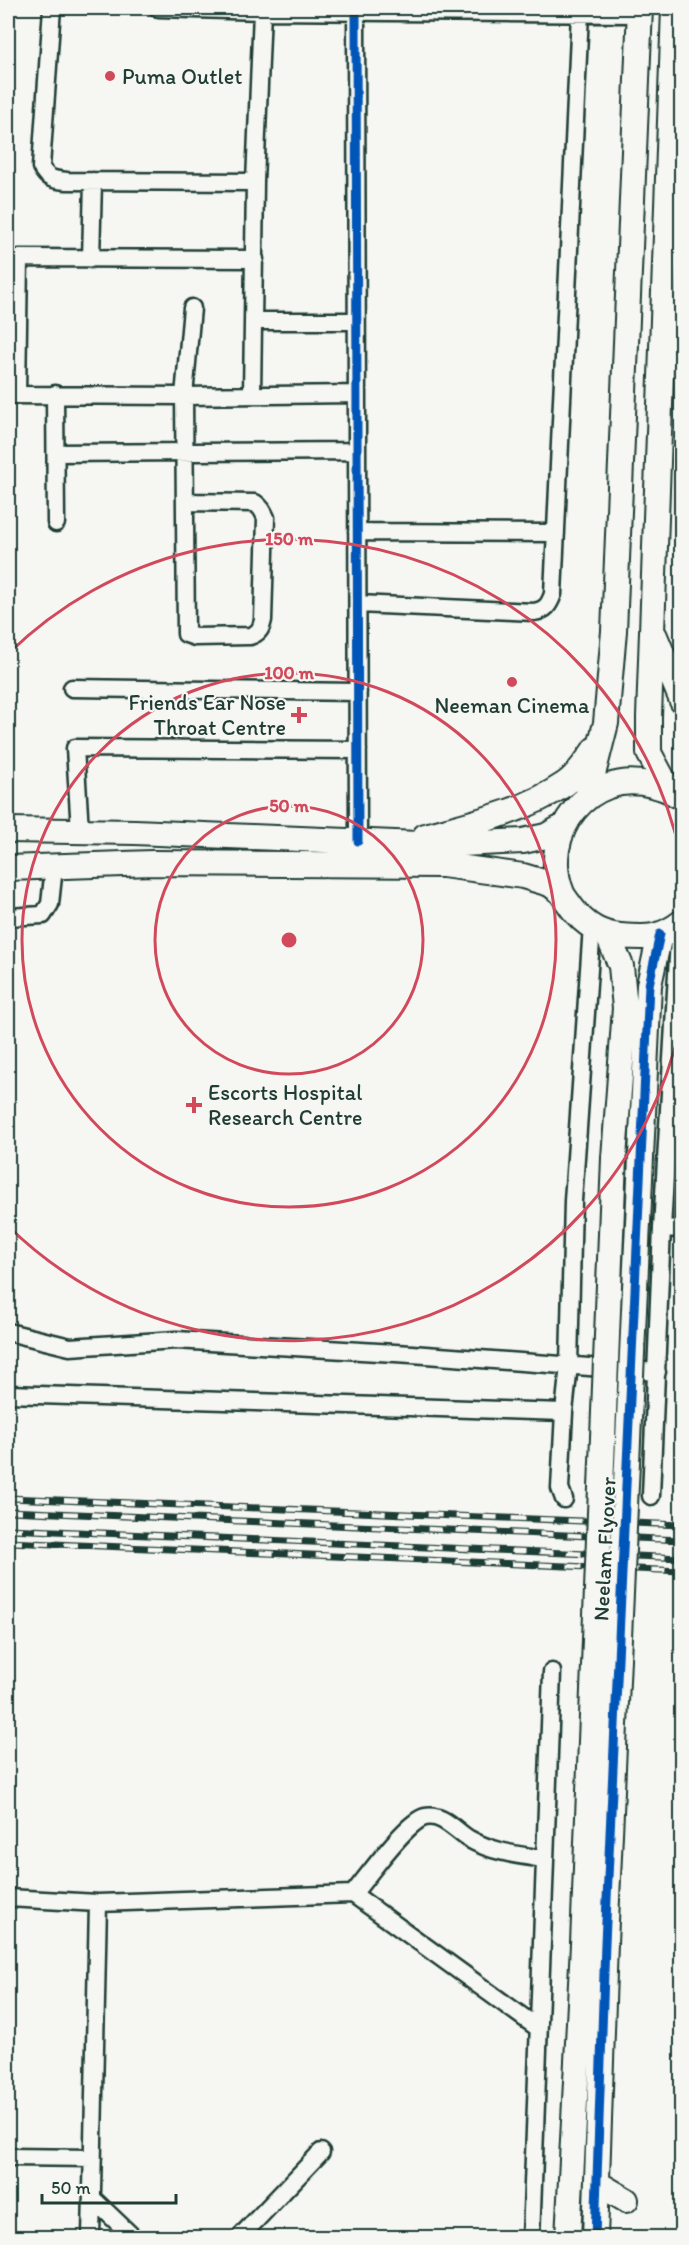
<svg xmlns="http://www.w3.org/2000/svg" width="689" height="2245" font-family="Itim,sans-serif">
<style>
.lines{fill:none;stroke-linecap:round;stroke-linejoin:round}
.street-casing{stroke:#1f3d34;stroke-width:21}
.secondary-casing{stroke:#1f3d34;stroke-width:28}
.street{stroke:#f6f6f2;stroke-width:16}
.secondary{stroke:#f6f6f2;stroke-width:24}
.rail-casing{stroke:#1f3d34;stroke-width:7}
.rail{stroke:#f6f6f2;stroke-width:4.5;stroke-dasharray:14;stroke-linecap:butt}
.secondary-bridge-casing{stroke:#1f3d34;stroke-width:28;stroke-linecap:butt}
.secondary-bridge{stroke:#f6f6f2;stroke-width:24}
.cycleway-casing{stroke:#f6f6f2;stroke-width:13}
.cycleway{stroke:#0057b8;stroke-width:9}
.ring{fill:none;stroke:#d1495b;stroke-width:3}
.poi-dot{fill:#d1495b;stroke:#f6f6f2;stroke-width:2}
.labels{text-anchor:middle;stroke-width:4.5;stroke-linejoin:round;paint-order:stroke}
.poi-label{font-size:22px;fill:#1f3d34;stroke:#f6f6f2;text-anchor:start}
.street-label{font-size:22px;fill:#1f3d34;stroke:#f6f6f2}
.centre{fill:#d1495b;stroke:#f6f6f2;stroke-width:3}
.ring-label{font-size:18px;text-anchor:middle;font-weight:bold;fill:#d1495b;stroke:#f6f6f2;stroke-width:4.5;stroke-linejoin:round;paint-order:stroke}
</style>
<rect width="100%" height="100%" fill="#f6f6f2"/>
<filter id="ink" filterUnits="userSpaceOnUse"><feTurbulence type="fractalNoise" baseFrequency=".0167" numOctaves="2"/><feDisplacementMap in="SourceGraphic" scale="12" xChannelSelector="R" yChannelSelector="G"/><feConvolveMatrix kernelMatrix="1 2 1 2 8 2 1 2 1" color-interpolation-filters="sRGB"/></filter>
<g filter="url(#ink)">
<g class="lines">
<defs>
<path id="street" d="M52,8l-11,159c6,12 13,13 26,14l188,1
M158,8l104,3 377,3
M356,12l2,829
M91,259l2,-78
M253,321h103
M662,341l20,1
M55,394l1,129
M8,395l176,1 173,-2
M17,395l2,-137 236,1
M252,395l3,-213 7,-171
M56,453l301,-2
M186,502l69,1c6,4 8,8 11,15l-3,102c-2,9 -4,13 -13,16l-55,1 -9,-3 -2,-238 8,-88
M357,532l199,1
M358,604l176,8c12,-2 15,-7 19,-18l27,-581
M72,688l286,4
M80,831l-5,-83 283,2
M8,917l35,-2 7,-11 4,-37
M662,1228l20,1
M8,1332l62,15 106,-7 236,14 245,18
M8,1394l556,18
M651,1496l11,-268 18,-305
M564,1499l-4,-11 4,-76 5,-47 4,-164 19,-275
M353,1894c15,-18 53,-72 72,-77 17,-4 31,14 44,22 23,13 49,16 75,20
M8,1898l90,5 255,-9 185,134
M8,2157l85,1
M92,2198l42,40
M91,2238l7,-335
M239,2238l82,-86
M531,2238l21,-566"/>
<path id="secondary" d="M655,636l27,65
M669,790l-20,-37v-36l25,-709
M677,795c-8,-6 -16,-8 -25,-10 -63,-17 -114,49 -90,108 2,5 7,10 10,15 12,16 29,27 49,28 26,2 39,3 61,-14
M587,798l19,-75 8,-92 26,-623
M8,830l127,2 307,13 81,-4 23,-5 18,-10
M425,836c47,-13 99,-24 140,-52 12,-8 22,-23 30,-35
M8,868l144,-5 291,2 80,11 27,8 12,9
M608,936l13,30 4,42 -11,150
M641,1157l8,-172 11,-51
M597,2183l29,17
M568,2238l15,-294
M595,2238l10,-295"/>
</defs>
<use href="#street" class="street-casing"/>
<use href="#secondary" class="secondary-casing"/>
<use href="#street" class="street"/>
<use href="#secondary" class="secondary"/>
<defs>
<path id="rail" d="M8,1498l674,27
M8,1511l674,29
M8,1529l674,29
M8,1542l674,29"/>
</defs>
<use href="#rail" class="rail-casing"/>
<use href="#rail" class="rail"/>
<defs>
<path id="secondary-bridge" d="M605,1943l36,-786
M583,1944l31,-786"/>
</defs>
<use href="#secondary-bridge" class="secondary-bridge-casing"/>
<use href="#secondary-bridge" class="secondary-bridge"/>
<defs>
<path id="cycleway" d="M356,12l2,829
M595,2238l10,-295 44,-958 11,-51"/>
</defs>
<use href="#cycleway" class="cycleway-casing"/>
<use href="#cycleway" class="cycleway"/>
</g>
</g>
<g class="ring">
<circle cx="289" cy="940" r="134"/>
<circle cx="289" cy="940" r="267"/>
<path d="M681 1023A401 401 0 0 1 8 1226M8 654A401 401 0 0 1 681 857"/>
</g>
<g class="poi-dot">
<circle cx="110" cy="76" r="6"/>
<circle cx="512" cy="682" r="6"/>
<path d="M296 706h6v6h6v6h-6v6h-6v-6h-6v-6h6z"/>
<path d="M191 1096h6v6h6v6h-6v6h-6v-6h-6v-6h6z"/>
</g>
<g class="labels">
<g class="poi-label">
<text x="122" y="84">Puma Outlet</text>
<text x="286" y="710" text-anchor="end">Friends Ear Nose<tspan x="286" dy="25">Throat Centre</tspan></text>
<text x="512" y="713" text-anchor="middle">Neeman Cinema</text>
<text x="208" y="1100">Escorts Hospital<tspan x="208" dy="25">Research Centre</tspan></text>
</g>
<g class="street-label">
<text transform="translate(604 1549) rotate(-87)" y="8">Neelam Flyover</text>
</g>
</g>
<circle cx="289" cy="940" r="9" class="centre"/>
<g class="ring-label">
<text x="289" y="545">150 m</text>
<text x="289" y="679">100 m</text>
<text x="289" y="812">50 m</text>
</g>
<rect width="689" height="2245" fill="none" stroke="#f6f6f2" stroke-width="30"/>
<rect x="15" y="15" width="659" height="2215" fill="none" stroke="#1f3d34" stroke-width="2" filter="url(#ink)"/>
<path d="M42 2194v9h134v-9" fill="none" stroke="#1f3d34" stroke-width="3"/>
<text x="51" y="2194" font-size="18" fill="#1f3d34" stroke="#f6f6f2" stroke-width="4.5" paint-order="stroke">50 m</text>
</svg>
